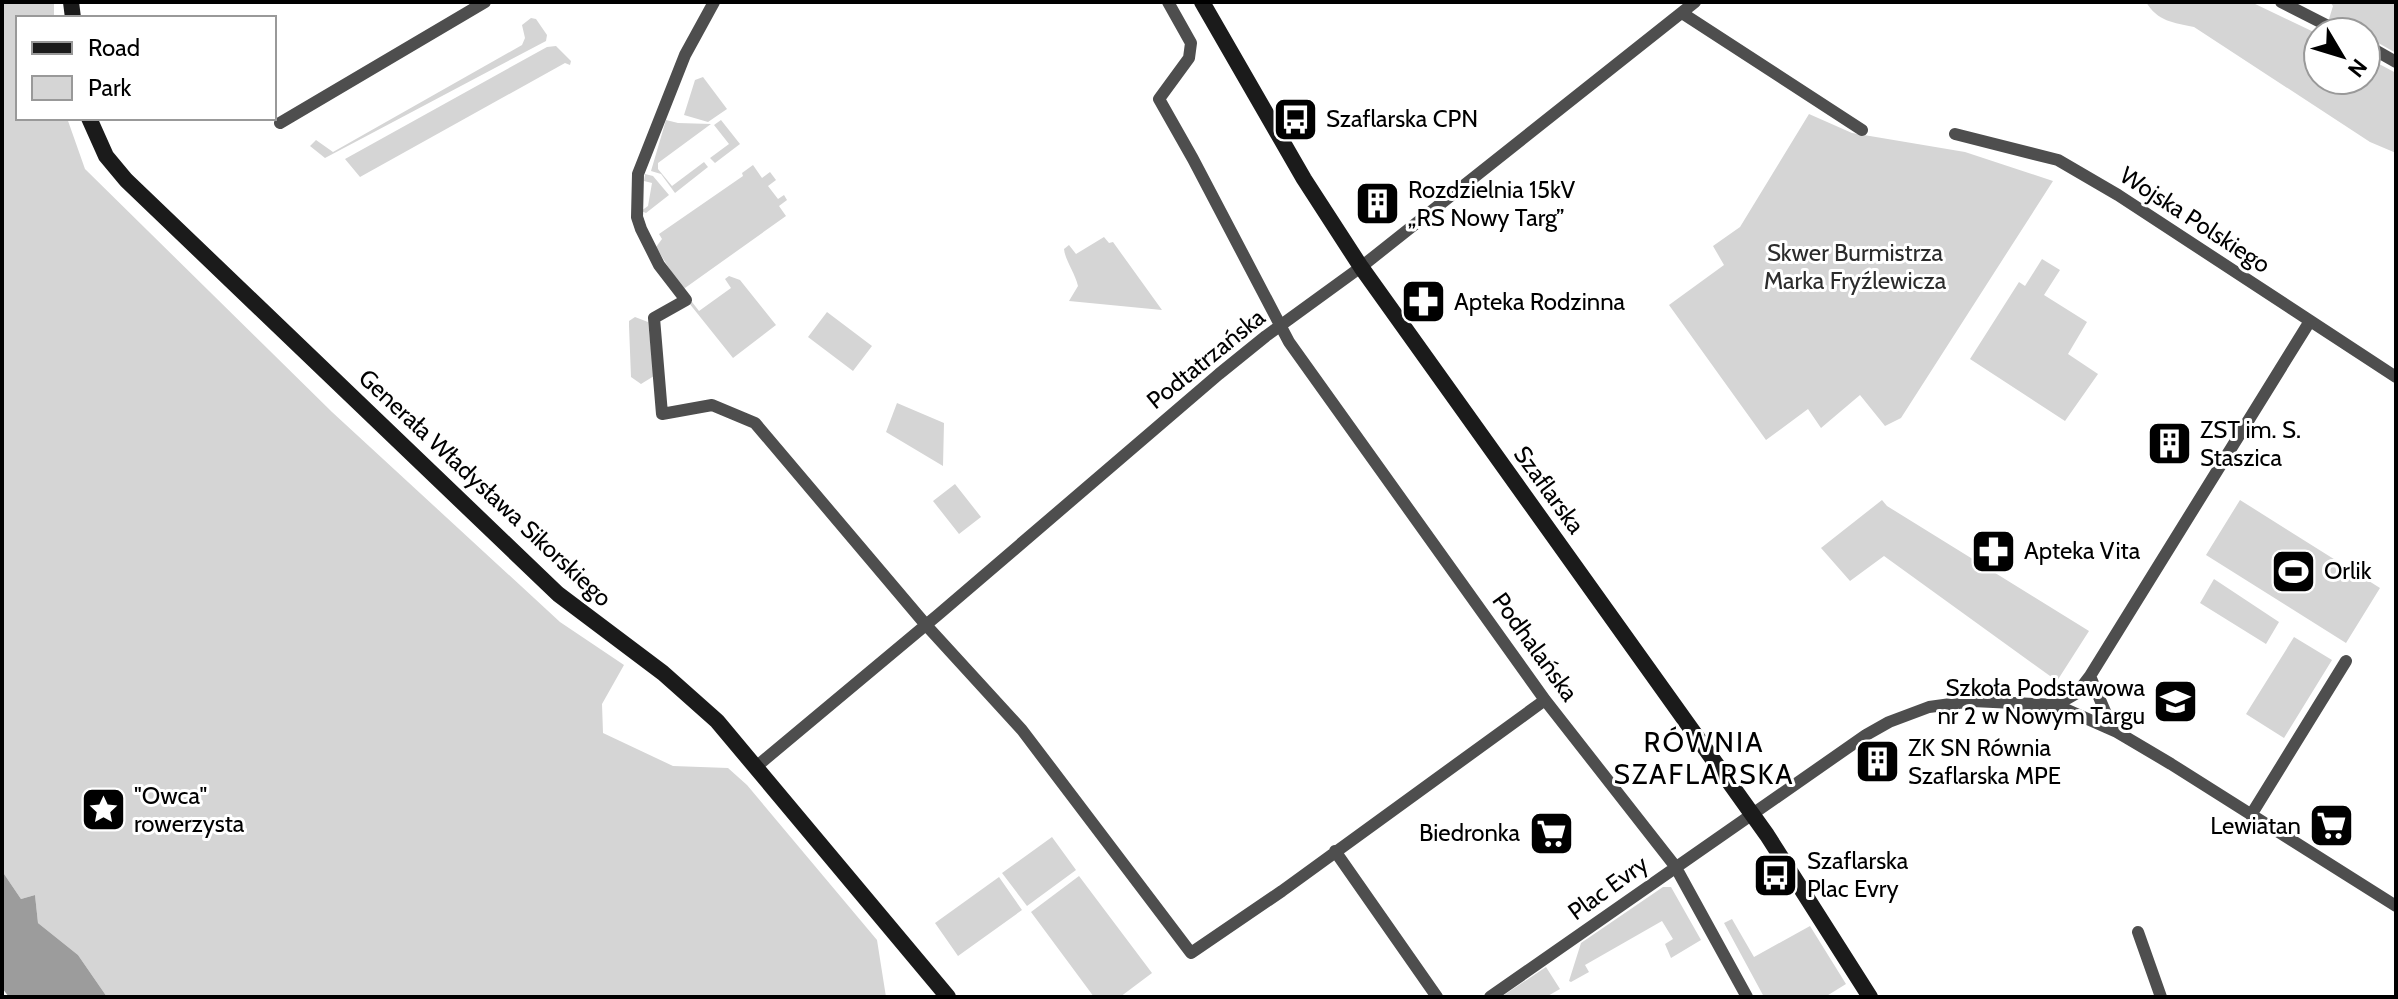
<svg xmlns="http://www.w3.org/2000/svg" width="2398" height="999" font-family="Cabin,sans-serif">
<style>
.green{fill:#d5d5d5}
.water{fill:#9c9c9c}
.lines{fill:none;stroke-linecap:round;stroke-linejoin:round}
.street{stroke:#4e4e4e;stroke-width:12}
.secondary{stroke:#1b1b1b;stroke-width:16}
.labels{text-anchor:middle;stroke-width:6;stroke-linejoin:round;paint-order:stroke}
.poi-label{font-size:24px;fill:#000;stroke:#fff;text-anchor:start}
.street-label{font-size:24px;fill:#000;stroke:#fff}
.park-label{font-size:24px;fill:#2c2c2c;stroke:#fff}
.quarter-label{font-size:28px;letter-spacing:2px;fill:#000;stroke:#fff}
</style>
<rect width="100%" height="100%" fill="#fff"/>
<path class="green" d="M2,2h52v16h-36v100h49l18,51 247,243 228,210 64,43 -22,39 1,29 70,33 55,2 19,17 130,155 9,57h-779l-29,-42 -40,-32 -3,-28 -14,4 -19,-28z
M2146,2h105l67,32v46h48v-23l30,16v80l-26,-11 -176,-115c-20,-4 -37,-6 -48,-25z
M2330,2h66v51l-30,-17v-4h-9l-28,-13 4,-13z
M531,18l5,1 11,16 -1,6 -221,117 -15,-12 6,-6 17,12 189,-107 3,-7 -3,-13z
M556,46l15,15 -1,4 -5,-2 -205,114 -15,-18 202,-112z
M703,77l24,32 -19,13 -24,-7 11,-35z
M1809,114l43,19 113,19 88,29 -152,237 -16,8 -25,-31 -39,33 -13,-19 -42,31 -97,-135 55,-40 -11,-19 27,-19z
M666,120l12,3 33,1 -53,39v6l14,17 32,-24 4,5 -33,26 -14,-19 -10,-3z
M721,120l19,24 -25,19 -5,-5 19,-14 -15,-19z
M753,165l9,13 8,-6 6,8 -8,6 10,13 6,-4 3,5 -8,6 7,10 -101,72 -5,-2 -24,-39 6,-8 -3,-5 84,-58 -1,-3z
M645,174l8,2 16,19 -23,18 -5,-2 7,-5 4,-23 -8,-2z
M1104,237l5,6 4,-1 49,68 -93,-9 9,-15c-3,-13 -13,-26 -14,-37l5,-4 7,9z
M2042,259l18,11 -16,25 43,27 -19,32 30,20 -33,47 -95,-62 49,-77 6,4z
M729,276l11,4 36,45 -43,33 -44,-55 3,-1 7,9 32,-23 -6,-9z
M827,312l45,34 -19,25 -45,-34z
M635,317l13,5 6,54 -13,8 -10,-7 -2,-51v-5z
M897,403l47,20 -1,43 -57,-34z
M955,484l26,33 -22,17 -26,-33z
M1882,500l5,6 202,125 -32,50 -173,-125 -34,25 -29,-33z
M2240,500l140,88 -34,55 -140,-88z
M2214,579l65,43 -13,22 -66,-41z
M2294,637l38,23 -48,78 -38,-24z
M1052,837l24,33 -49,36 -25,-33z
M1079,876l73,97 -32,24h-26l-63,-85z
M999,877l23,33 -64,46 -23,-33z
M1663,887h8l30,53 -30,18 -6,-14 8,-5 -11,-18 -77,44 4,7 -18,10 -2,-1 12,-38z
M1732,919l22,38 56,-31 36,58 -21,13h-61l-40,-74z
M1546,967l14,22 -14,8h-45z"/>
<path class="water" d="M2,871l19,28 14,-4 3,28 40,32 29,42h-98l-7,-9z"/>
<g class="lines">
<path class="street" d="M714,2l-29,53 -47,119 -1,43 4,12 18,36 27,35 -32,18 8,96 50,-9 43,18 171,202 96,105 169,223 91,-62 263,-191
M1168,2l23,41 -2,15 -30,41 34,60 96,183 256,358 130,166 72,131
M2281,2l59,30
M1682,13l180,117
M2366,45l30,17
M280,123l205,-121
M1955,134l103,26 60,35 278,182
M2090,676l17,40 10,16
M2056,705l21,-12 13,-17 220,-355
M757,766l182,-152 280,-240 47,-38 95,-69 334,-265
M2251,815l95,-154
M1335,851l102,146
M2138,932l23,65
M1490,997l376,-262 23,-13 40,-15 44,-6 83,4 61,27 54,32 225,142"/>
<path class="secondary" d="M71,2l2,16
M1202,2l102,177 57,88 406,568 103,162
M89,118l17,38 20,24 432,414 105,79 54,48 231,276"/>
</g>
<defs>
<symbol id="bus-square" viewBox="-11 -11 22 22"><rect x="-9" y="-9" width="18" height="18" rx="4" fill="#000" stroke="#fff"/><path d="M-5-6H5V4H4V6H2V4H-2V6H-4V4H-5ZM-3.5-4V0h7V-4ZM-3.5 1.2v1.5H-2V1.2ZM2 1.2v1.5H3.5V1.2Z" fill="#fff"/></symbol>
<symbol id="building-square" viewBox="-11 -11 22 22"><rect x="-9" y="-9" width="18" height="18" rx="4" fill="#000" stroke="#fff"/><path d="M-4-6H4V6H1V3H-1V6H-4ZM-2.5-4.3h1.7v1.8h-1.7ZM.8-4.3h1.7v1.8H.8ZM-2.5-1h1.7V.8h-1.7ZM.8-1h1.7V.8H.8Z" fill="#fff"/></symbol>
<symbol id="pharmacy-square" viewBox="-11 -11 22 22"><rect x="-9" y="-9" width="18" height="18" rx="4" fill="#000" stroke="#fff"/><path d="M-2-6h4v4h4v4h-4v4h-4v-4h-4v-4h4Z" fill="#fff"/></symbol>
<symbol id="stadium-square" viewBox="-11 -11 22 22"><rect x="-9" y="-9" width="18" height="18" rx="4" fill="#000" stroke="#fff"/><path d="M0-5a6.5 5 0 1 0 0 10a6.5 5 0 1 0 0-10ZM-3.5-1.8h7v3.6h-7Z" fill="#fff"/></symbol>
<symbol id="school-square" viewBox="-11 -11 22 22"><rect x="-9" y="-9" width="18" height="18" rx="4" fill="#000" stroke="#fff"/><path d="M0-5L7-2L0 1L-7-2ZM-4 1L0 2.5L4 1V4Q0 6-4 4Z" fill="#fff"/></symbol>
<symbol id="sight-square" viewBox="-11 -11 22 22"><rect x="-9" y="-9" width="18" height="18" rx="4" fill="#000" stroke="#fff"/><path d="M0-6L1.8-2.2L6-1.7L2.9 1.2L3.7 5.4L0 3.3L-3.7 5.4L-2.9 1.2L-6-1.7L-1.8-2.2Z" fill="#fff"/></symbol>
<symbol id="supermarket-square" viewBox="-11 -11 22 22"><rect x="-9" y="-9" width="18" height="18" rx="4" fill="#000" stroke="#fff"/><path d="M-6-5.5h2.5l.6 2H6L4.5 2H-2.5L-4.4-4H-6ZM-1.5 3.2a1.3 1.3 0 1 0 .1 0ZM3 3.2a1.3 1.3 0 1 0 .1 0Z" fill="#fff"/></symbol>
</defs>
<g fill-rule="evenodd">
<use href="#bus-square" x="1270" y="94" width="51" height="51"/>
<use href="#building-square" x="1352" y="178" width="51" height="51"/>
<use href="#pharmacy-square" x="1398" y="276" width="51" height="51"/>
<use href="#building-square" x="2144" y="418" width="51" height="51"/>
<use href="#pharmacy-square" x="1968" y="526" width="51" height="51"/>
<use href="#stadium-square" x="2268" y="546" width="51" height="51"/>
<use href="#school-square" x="2150" y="676" width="51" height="51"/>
<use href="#building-square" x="1852" y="736" width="51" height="51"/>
<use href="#sight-square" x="78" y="784" width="51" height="51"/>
<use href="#supermarket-square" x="2306" y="800" width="51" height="51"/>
<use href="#supermarket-square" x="1526" y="808" width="51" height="51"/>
<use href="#bus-square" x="1750" y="850" width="51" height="51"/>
</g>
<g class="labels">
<g class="poi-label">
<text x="1326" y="127">Szaflarska CPN</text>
<text x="1408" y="198">Rozdzielnia 15kV<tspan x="1408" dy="28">„RS Nowy Targ”</tspan></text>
<text x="1454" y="310">Apteka Rodzinna</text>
<text x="2200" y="438">ZST im. S.<tspan x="2200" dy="28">Staszica</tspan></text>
<text x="2024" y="559">Apteka Vita</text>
<text x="2324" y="579">Orlik</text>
<text x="2145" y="696" text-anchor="end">Szkoła Podstawowa<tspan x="2145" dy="28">nr 2 w Nowym Targu</tspan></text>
<text x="1908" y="756">ZK SN Równia<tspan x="1908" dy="28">Szaflarska MPE</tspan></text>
<text x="134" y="804">"Owca"<tspan x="134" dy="28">rowerzysta</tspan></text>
<text x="2301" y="834" text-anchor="end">Lewiatan</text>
<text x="1520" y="841" text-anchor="end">Biedronka</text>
<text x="1807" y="869">Szaflarska<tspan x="1807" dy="28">Plac Evry</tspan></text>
</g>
<g class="street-label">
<text transform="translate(2195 220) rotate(33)" y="8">Wojska Polskiego</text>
<text transform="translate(1206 359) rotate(-39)" y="8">Podtatrzańska</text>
<text transform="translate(485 488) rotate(43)" y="8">Generała Władysława Sikorskiego</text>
<text transform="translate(1549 490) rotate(54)" y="8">Szaflarska</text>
<text transform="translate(1535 647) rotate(54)" y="8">Podhalańska</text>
<text transform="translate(1608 888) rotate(-36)" y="8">Plac Evry</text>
</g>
<g class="park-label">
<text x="1855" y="261">Skwer Burmistrza<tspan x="1855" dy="28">Marka Fryźlewicza</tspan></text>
</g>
<g class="quarter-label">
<text x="1704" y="752">RÓWNIA<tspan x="1704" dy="32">SZAFLARSKA</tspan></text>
</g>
</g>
<rect width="2398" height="999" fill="none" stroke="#000000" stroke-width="8"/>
<rect x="16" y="16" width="260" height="104" fill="#ffffff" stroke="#999999" stroke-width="2"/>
<rect x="32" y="42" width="40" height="12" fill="#1b1b1b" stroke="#999999" stroke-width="2"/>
<text x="88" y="56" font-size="24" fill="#000000">Road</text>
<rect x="32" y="76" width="40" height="24" fill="#d5d5d5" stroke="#999999" stroke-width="2"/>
<text x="88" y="96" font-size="24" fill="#000000">Park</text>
<g transform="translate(2342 56) rotate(128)"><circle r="38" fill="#ffffff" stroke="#999999" stroke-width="2"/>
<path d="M0-6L14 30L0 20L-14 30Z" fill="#000000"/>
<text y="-12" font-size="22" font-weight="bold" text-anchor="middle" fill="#000000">N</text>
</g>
</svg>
